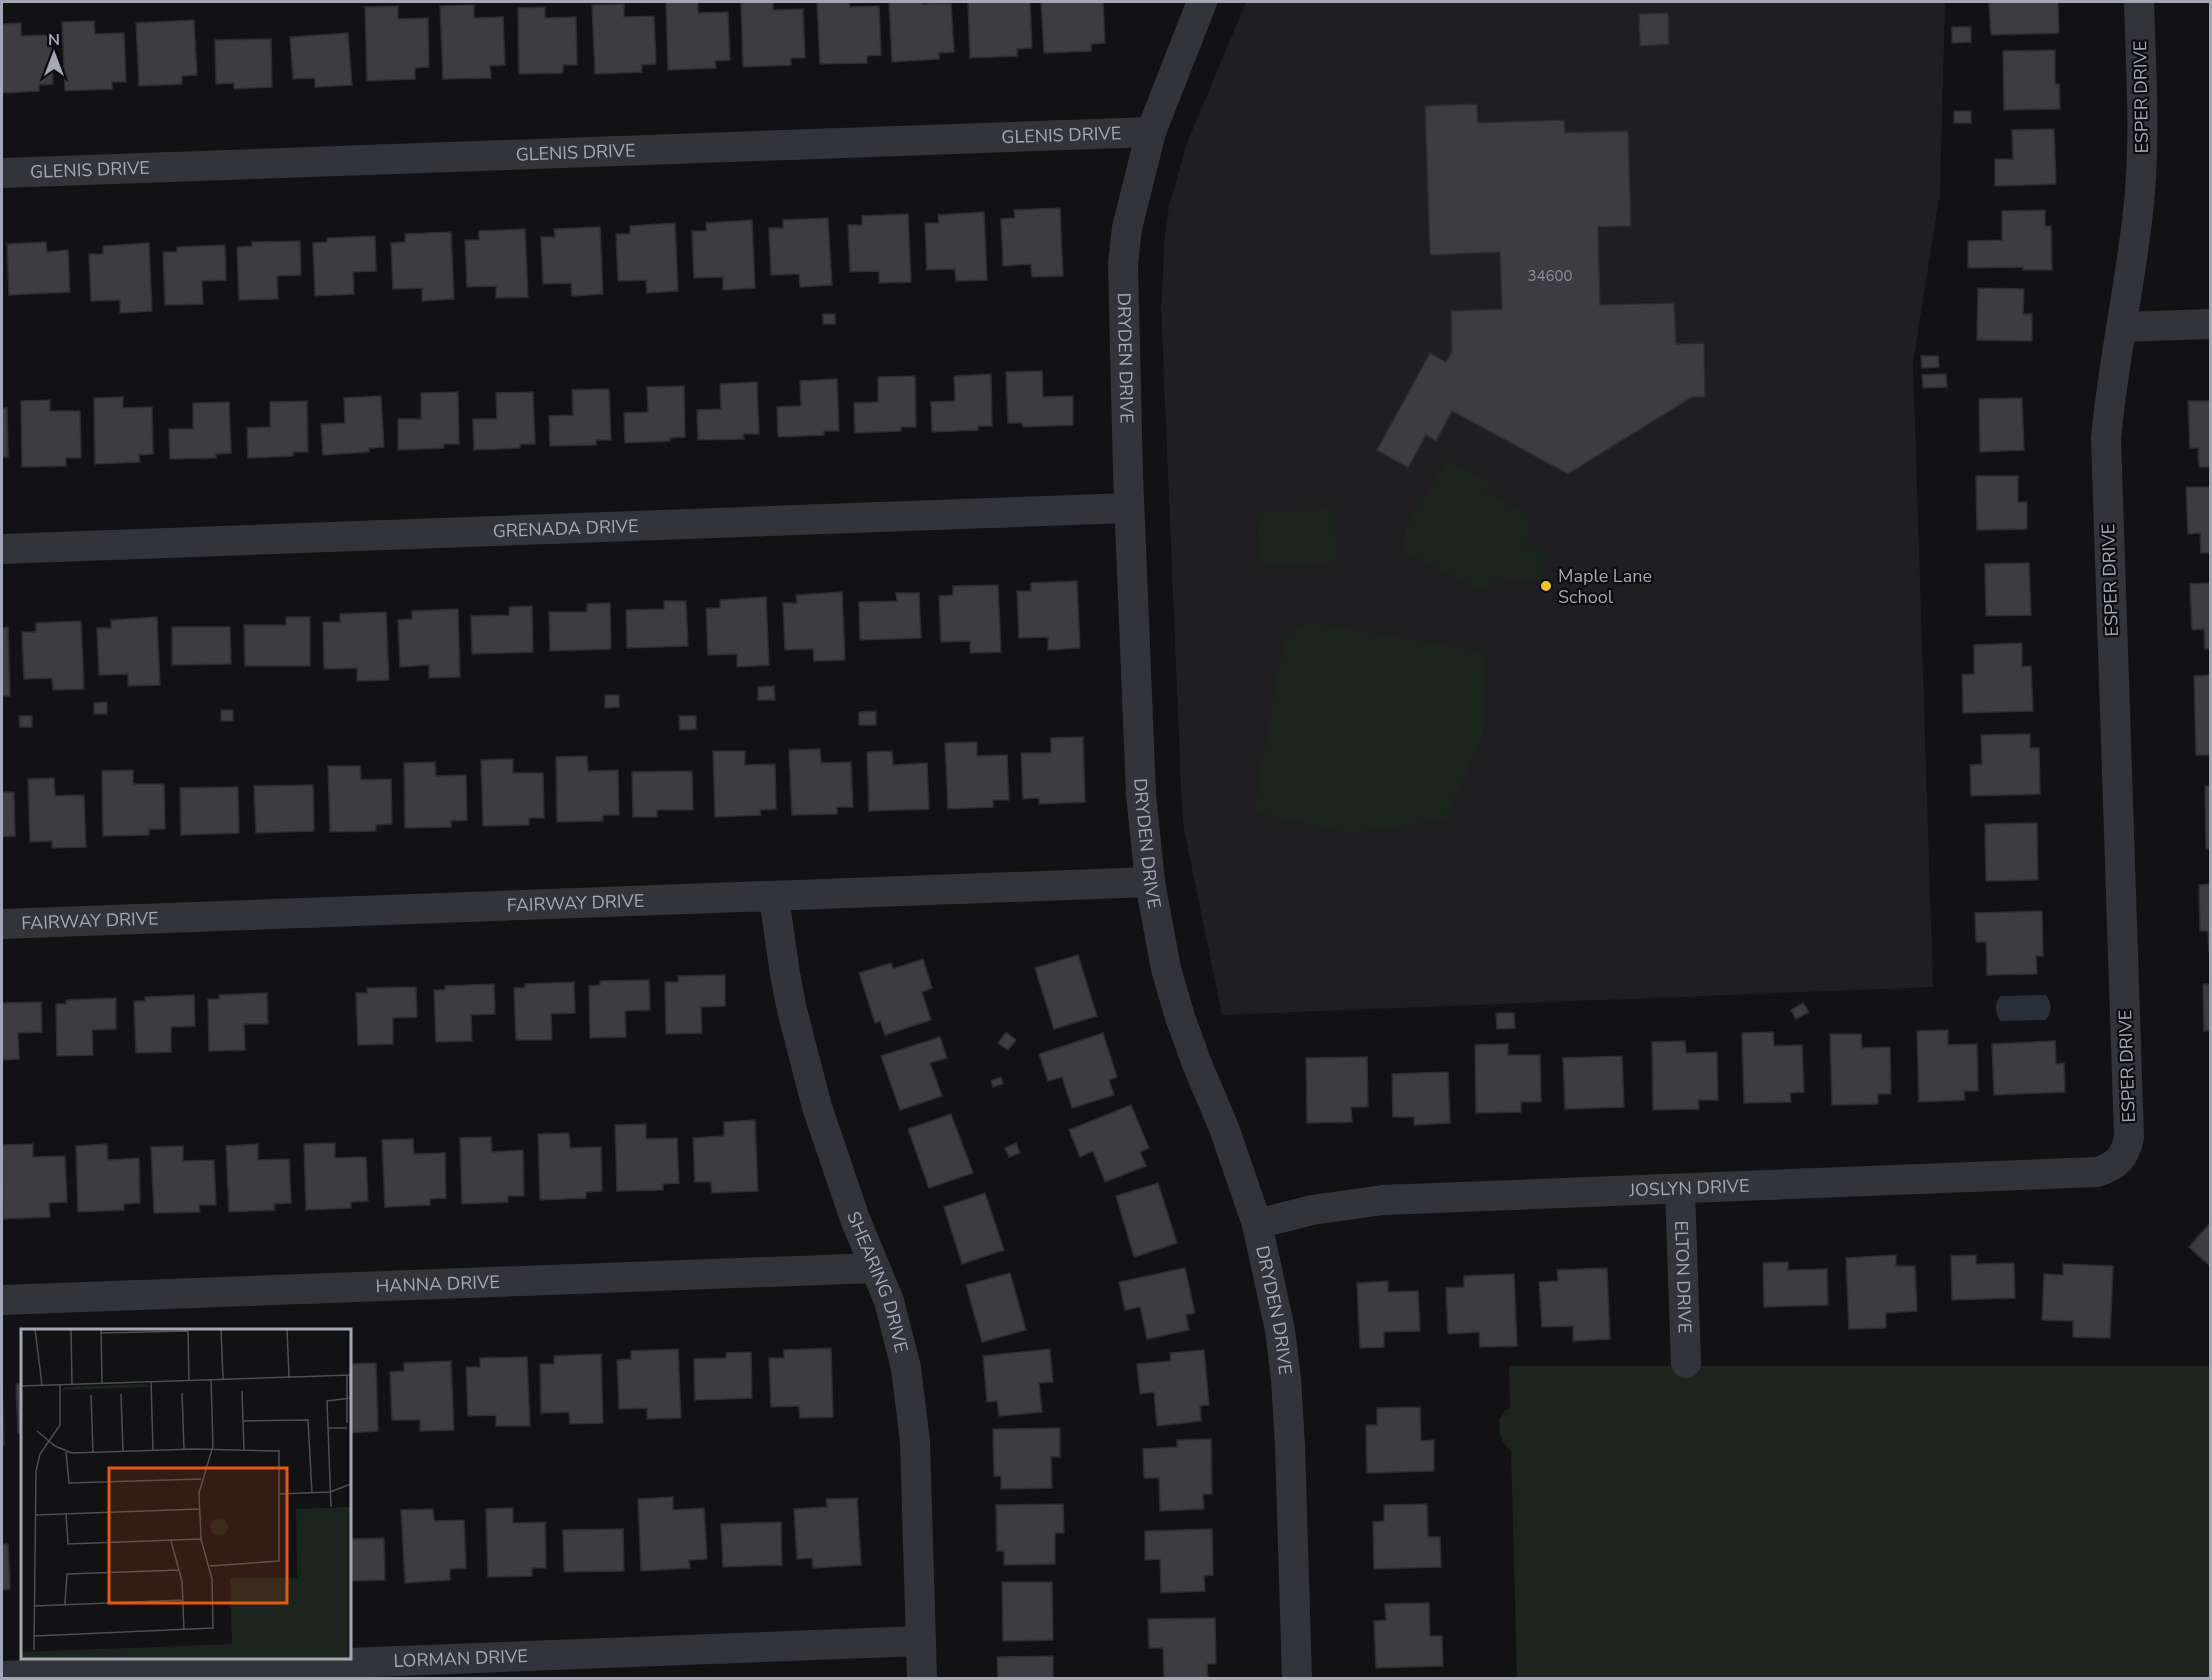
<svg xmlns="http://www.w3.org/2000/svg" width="2212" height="1680" font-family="'Nunito Sans',sans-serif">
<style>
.built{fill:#1f1e21}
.green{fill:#1c241e}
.water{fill:#292f38}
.building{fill:#3c3c41;stroke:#2d2c30;stroke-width:1.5}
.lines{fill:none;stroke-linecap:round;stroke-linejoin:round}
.minor{stroke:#333439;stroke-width:30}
.poi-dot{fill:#f3c32b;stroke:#0d0d0f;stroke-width:2}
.labels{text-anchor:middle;stroke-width:4.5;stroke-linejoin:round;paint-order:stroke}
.number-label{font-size:15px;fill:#8a8c98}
.street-label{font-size:18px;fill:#a4a7b5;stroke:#0d0d0f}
.poi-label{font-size:18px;fill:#a4a7b5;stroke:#0d0d0f;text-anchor:start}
.inset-road{fill:none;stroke:#4c4e54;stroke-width:1.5}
.view{fill:#e8590c;fill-opacity:0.15;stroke:#e8590c;stroke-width:3}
.inset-edge{fill:none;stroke:#a4a7b5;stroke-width:3}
</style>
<rect width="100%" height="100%" fill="#121214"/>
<path class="built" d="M1246,2h699l-5,190 -27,171 20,624 -711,28 -38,-186 -2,-20 -21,-502 4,-72 4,-29 18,-63z"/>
<path class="green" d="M1447,459l44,23 -4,9 42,25 -2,35 17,1 -1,29 -45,-3 -15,13 -79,-40 1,-24z
M1335,509l2,53 -78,3 -2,-53z
M1307,622l179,30 -4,86 -37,82 -95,13 -97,-20 31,-176z
M1509,1366h701v312h-693l-6,-228c-11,-7 -11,-18 -12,-30l6,-10 5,-2z"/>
<path class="water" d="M2046,995c6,8 6,17 0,25l-46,1c-5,-9 -6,-16 0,-25z"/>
<path class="building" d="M666,2h32v11l30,-1 2,48 -15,1 1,7 -48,2z
M741,2h32v8l30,-1 2,49h-14v7l-48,2z
M817,2h32l1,5 29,-1 2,49 -14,1v7l-47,1z
M889,2h33v2l29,-1 3,49 -15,1v6l-47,3z
M968,2h62l2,46 -15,1v7l-47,2z
M1041,2h62l2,41 -14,1v7l-47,2z
M2001,2h57l1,31 -68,2 -2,-32z
M624,4v13l30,-1 2,48 -14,1v7l-47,2 -3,-69z
M474,5v13l29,-1 2,48 -15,1 1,12 -48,1 -3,-73z
M398,6v13l30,-1 1,49 -14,1v11l-48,2 -2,-74z
M545,7v11l31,-1 1,48h-14v8l-44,1 -1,-66z
M1668,13l1,31 -29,2 -1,-32z
M194,20l3,55 -15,1v8l-43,2 -3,-63z
M94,21l1,13 29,-1 2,49h-14v7l-47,2 -3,-69z
M21,23v13l30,-1 2,49 -14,1v6l-37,2v-69z
M1952,27h19v15l-19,1z
M348,33l4,52 -37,2v-9l-22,1 -3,-42z
M271,39l1,48 -38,2v-6l-18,1 -1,-44z
M2055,50v34h4l1,25 -56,1 -1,-59z
M1477,104l1,19 86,-3 1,13 63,-2 3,95 -33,1 2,78 74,-2 2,41 28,-1 1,54h-13l-124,77 -116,-63 -16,30 -10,-6 -18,33 -31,-18 53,-97 16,9 6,-11 -1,-40 51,-2 -2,-57 -70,3 -5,-149z
M1954,111h17v12h-17z
M2054,129l2,55 -61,2v-27h18l-1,-29z
M1060,208l3,68 -31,1 -1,-13 -28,2 -2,-47 14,-1 -1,-8z
M2045,210v16h6l1,44h-29v-3l-55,1v-27l34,-1v-29z
M984,212l3,68 -31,1 -1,-12 -28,1 -2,-47h14l-1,-8z
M908,214l3,68 -32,1v-12l-29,1 -2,-47h14v-9z
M828,218l4,67 -32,2 -1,-13 -28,1 -2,-47h14v-8z
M752,220l3,68 -32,2v-13l-29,1 -2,-47h14v-8z
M675,223l3,68 -31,2 -1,-13 -28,1 -2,-47h14v-8z
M600,227l3,67 -31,2 -1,-13 -28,1 -2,-47h14l-1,-8z
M525,229l3,68 -32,1v-12l-29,1 -2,-47h14v-9z
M451,232l3,67 -32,2v-13l-29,1 -2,-46 14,-1v-8z
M375,236l1,35 -23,1 1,22 -39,2 -2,-53 14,-1v-4z
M300,241l1,34 -24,1 1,23 -39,1 -2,-53 15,-1v-4z
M46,242l1,10 21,-2 2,42 -61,3 -2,-51z
M149,243l3,68 -32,2v-13l-29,1 -2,-47h14v-8z
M225,245l1,35 -24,1 1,23 -38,1 -2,-53h14v-5z
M1978,288l46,1 -1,25h9v27l-55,-1z
M823,314h12v10h-12z
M1921,356h17l1,11 -17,1z
M1042,371l1,26 30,-1v29l-50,2 -1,-4h-14l-2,-51z
M991,374l1,52h-14v4l-46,2 -1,-30 24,-1 -1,-25z
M1946,374l1,13 -24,1 -1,-13z
M915,376l1,51h-15v4l-46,2 -1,-30 24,-1v-25z
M837,379l2,52h-15v4l-46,2 -1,-30 24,-1 -1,-25z
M757,382l2,52h-16l1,5 -46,1 -1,-30 24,-1 -1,-25z
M684,386l1,51 -15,1v3l-45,2 -1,-30 24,-1 -1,-25z
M609,389l2,51h-15v5l-46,1 -1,-30 24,-1 -1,-25z
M458,392l1,52h-15v4l-46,2v-31h23v-26z
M533,392l2,52h-15v4l-46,2 -1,-31h24l-1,-26z
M381,396l3,51 -15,1v4l-46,3 -2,-31 24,-1 -1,-25z
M123,397v11l29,-1 1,47 -14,1 1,7 -45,2 -1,-66z
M2022,398l2,52 -44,2 -1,-53z
M50,400v11h30l1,47h-15v8l-44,1 -1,-66z
M307,401l1,51h-15v4l-45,2 -1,-30 23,-1v-25z
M2188,401h22v66h-11l-1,-19h-8z
M229,402l2,51 -15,1v4l-46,1 -1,-30h24v-26z
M2,408h5l1,49h-6z
M1976,476h42v26h9v27l-50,1z
M2186,487h24v66h-9l-1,-20 -12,1z
M2029,563l2,52 -45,1 -1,-52z
M1077,581l3,67 -32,2v-13l-29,1 -2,-47h14v-8z
M2210,583v66h-5l-1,-20 -12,1 -2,-46z
M998,585l3,67 -31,1v-12l-29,1 -2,-46 14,-1v-9z
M842,592l3,68 -31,1 -1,-12 -28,1 -2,-47h14l-1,-8z
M896,593h23l2,45 -61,2 -1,-38 38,-1z
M766,597l3,68 -32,2v-13l-29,1 -2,-47h14v-8z
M664,601h22l2,45 -61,2 -1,-38 38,-1z
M610,603l1,46 -61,2 -1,-39h38v-8z
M532,606l1,46 -61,2 -1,-38 38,-1v-8z
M458,609l2,68 -31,1v-13l-29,2 -2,-47 14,-1v-8z
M386,612l3,68 -32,1v-13l-33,1 -1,-47h17v-8z
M157,617l3,68 -32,1v-12l-29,1 -2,-47h14v-8z
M286,617h24v49h-65l-1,-41h42z
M81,621l3,68 -31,1 -1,-12 -28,1 -2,-47h14v-9z
M8,627l2,69h-8v-68z
M172,627h58l1,37 -59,1z
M2022,643v24l9,-1 2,45 -70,2 -1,-38 12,-1v-29z
M2210,675v80h-14l-2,-79z
M774,686l1,14h-17v-13z
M605,695h14v12l-14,1z
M107,702v12h-13v-11z
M221,710h12v11h-12z
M876,711v14h-17v-13z
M19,716h13v11h-12z
M679,716h17v13l-16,1z
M2030,734v14h9l1,46 -69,2 -1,-31 12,-1 -1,-29z
M1083,737l2,65 -46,2v-6l-16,1 -2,-46h30v-15z
M977,742v14l30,-1 2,45h-16v7l-45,2 -3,-66z
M820,749l1,14 30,-1 2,45h-16v7l-45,1 -3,-65z
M713,751h32v14l30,-1 1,45 -16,1 1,5 -46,2z
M892,751l1,14 34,-2 2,46 -60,2 -2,-59z
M587,756l1,15 30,-1 1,45h-16v6l-46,1 -1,-65z
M513,759v14h30l1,45h-15v7l-46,1 -2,-66z
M435,762l1,14 30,-1 1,45 -16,1v6l-46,1 -1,-65z
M328,766h32l1,14 30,-1 1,45 -16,1v6l-46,1z
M133,770v14h31l1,45h-16v6l-46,1 -1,-65z
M692,771l1,39h-36v7h-24l-1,-45z
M54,778l1,18 29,-1 2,52 -34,1v-7l-22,1 -2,-63z
M313,785l1,46 -58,2 -2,-47z
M2205,786h5v63h-4z
M238,787l1,46 -58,2 -1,-47z
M2,792h12l1,44 -13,1z
M2037,823l1,57 -52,1 -1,-57z
M2210,884v66l-1,1 -1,-20h-8l-1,-46z
M2042,911l1,45h-7l1,18 -50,1 -1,-33h-10l-1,-29z
M1078,955l19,61 -43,13 -19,-61z
M923,959l9,29 -10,4 9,28 -46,15 -5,-14 -5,2 -16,-50 32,-10 2,6z
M725,975v31l-24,1 1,26 -36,1 -1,-52h13v-6z
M649,980l1,30 -25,1 1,26 -36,1 -1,-52 11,-1v-4z
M574,982l1,31 -24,1 1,26h-36l-2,-52h11v-4z
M494,984l1,30 -24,1 1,26 -36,1 -2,-52h11v-4z
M2203,984h7v46l-6,1z
M416,987l1,30 -24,1v26l-35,1 -2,-52h11v-5z
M267,993l1,31h-24l1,26 -36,1 -1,-52h11v-4z
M194,995l1,31 -24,1v25l-35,1 -2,-52h11v-4z
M116,998v31l-24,1 1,25 -36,1 -1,-52h10v-4z
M41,1002l1,30 -24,1 1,26 -17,1v-57z
M1803,1003l6,9 -13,7 -5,-9z
M1496,1013h18l1,15 -18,1z
M1948,1030v15l29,-1 1,47h-14l1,9 -46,2 -2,-71z
M1006,1032l10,8 -8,10 -10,-7z
M1773,1032l1,14 28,-1 2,47 -14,1 1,9 -47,1 -2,-70z
M1103,1033l14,44 -8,3 5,15 -42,13 -10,-31 -14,4 -9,-27z
M1830,1034h31l1,14 28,-1 1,47h-13v10l-46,1z
M940,1037l7,21 -17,5 12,33 -42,14 -19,-54z
M1685,1041l1,12 31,-1 1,48h-20l1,9 -46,1 -1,-68z
M2055,1041l1,23 8,-1 1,29 -71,3 -2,-51z
M1508,1044v11h32l1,47h-20v10l-45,1 -1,-68z
M1622,1056l2,51 -59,2 -2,-51z
M1367,1057l1,50h-17l1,15 -45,1 -1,-65z
M1448,1072l2,51 -36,2v-8h-21l-1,-43z
M1001,1077l2,7 -10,3 -2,-6z
M1131,1105l18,43 -9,4 6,14 -41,16 -12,-31 -13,6 -11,-27z
M951,1114l22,59 -44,15 -21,-59z
M755,1120l3,71 -46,2 -1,-11h-16l-2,-44 31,-2v-14z
M646,1124v15l31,-1 2,45 -16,1v6l-46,1 -2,-66z
M569,1133l1,15 31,-1 1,44 -16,1v6l-46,2 -2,-66z
M491,1137l1,15 31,-2 1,46h-16v6l-46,2 -2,-66z
M413,1139l1,15 31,-1 1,45 -16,1v6l-45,2 -3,-67z
M335,1143v15l31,-1 2,44 -17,1v6l-45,2 -2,-66z
M1016,1143l4,10 -11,4 -4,-9z
M33,1144v13l32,-1 2,46 -18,1 1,14 -47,2 -1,-74z
M107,1144l1,16 31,-2 1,45 -16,1v6l-46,2 -2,-66z
M258,1144v16l31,-1 2,44 -17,1 1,6 -46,2 -3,-66z
M183,1146v15l31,-1 2,45h-17l1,7 -46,1 -3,-66z
M1158,1183l19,60 -43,14 -18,-61z
M985,1193l19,57 -42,14 -18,-57z
M2210,1223v43l-21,-19z
M1896,1255v11h19l2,45 -31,2v15l-37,1 -3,-71z
M1976,1255v9l38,-1 1,35 -63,2 -1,-44z
M1788,1262v8l39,-1 1,36 -64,2 -1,-44z
M2063,1264l50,2 -3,72 -37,-1v-16l-31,-1 2,-46 19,1z
M1185,1268l10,45 -9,2 3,15 -42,9 -7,-32 -15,3 -6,-28z
M1607,1268l3,71 -37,2v-15l-31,1 -3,-45 19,-1 -1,-11z
M1010,1273l16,57 -44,12 -16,-57z
M1514,1274l3,72 -37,1 -1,-15 -31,2 -2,-46 18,-1v-11z
M1388,1281v11l30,-1 2,40 -36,1v15l-24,1 -3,-65z
M831,1348l2,69 -33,1 -1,-12 -28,1 -2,-49h15v-8z
M678,1349l3,69 -34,1v-11l-28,1 -2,-49 14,-1v-8z
M1050,1349l3,33 -14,1 3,29 -43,4 -2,-15 -10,1 -4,-46z
M1204,1350l5,55 -9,1 1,15 -44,5 -3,-34 -14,2 -3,-30 34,-3 -1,-8z
M751,1352l1,46 -57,2 -1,-41 32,-1v-5z
M601,1354l2,69 -33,1 -1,-12 -28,1 -1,-49h14v-8z
M527,1357l3,69h-34v-11l-28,1 -2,-49h14v-9z
M451,1361l3,69 -34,1v-11h-28l-2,-48 14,-1v-8z
M376,1363l2,68 -28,2v-69z
M2,1377l2,68h-2z
M16,1384h6v49h-4z
M1420,1407l1,34 13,-1v31l-67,2 -1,-48h11v-17z
M1060,1428v29h-9l1,31 -51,1v-13h-7l-1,-47z
M1211,1439l1,55h-9l1,15 -44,2 -1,-33h-15l-1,-29 34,-2v-7z
M673,1497v13l31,-2 3,51 -18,1 1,8 -49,3 -3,-72z
M857,1498l4,67 -48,3 -1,-10 -15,1 -3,-50 33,-2 -1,-8z
M1063,1504l1,29h-9v31l-51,1v-14h-7l-1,-46z
M1427,1504l1,33h12l1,30 -67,2 -1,-47 11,-1v-16z
M513,1508v15l32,-1 1,46h-14v8l-44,1 -2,-68z
M433,1509l1,12 30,-1 2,48 -16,1v11l-45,3 -4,-73z
M781,1522l1,43 -59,2 -2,-43z
M623,1529l1,42 -60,1 -1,-42z
M1212,1529l1,46 -9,1 1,15 -44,2 -1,-34 -15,1v-29z
M384,1538l1,42 -35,1v-42z
M2,1544h6l2,45 -8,1z
M1002,1582h50l1,58 -50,1z
M1429,1603l1,33h12l1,30 -67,2 -2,-47 12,-1 -1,-16z
M1215,1618l1,46h-9l1,14h-44l-1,-30h-14l-1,-29z
M1053,1656v22h-55l-1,-21z"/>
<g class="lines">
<g class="minor">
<path id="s1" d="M1202,2l-51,130 -24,96 -4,36 5,210 13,320 9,88 16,87 14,48 17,47 27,64 33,96 23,106 6,49 4,67 7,232"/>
<path id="s2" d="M2,173l1149,-41"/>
<path d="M2123,327l87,-3"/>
<path id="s3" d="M2,549l1127,-41"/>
<path id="s4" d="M774,897l11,77 7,36 25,97 38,112 34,82 17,67 9,74 7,236"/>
<path id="s5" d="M2,924l1148,-42"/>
<path id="s6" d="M1680,1190l6,173"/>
<path id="s7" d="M1257,1224l55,-14 71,-10 714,-28c20,-6 28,-15 32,-35l-23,-699c7,-76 24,-151 32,-226 8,-70 3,-140 1,-210"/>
<path id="s8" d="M2,1300l873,-32"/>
<path id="s9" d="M2,1676l919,-35"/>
</g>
</g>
<circle class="poi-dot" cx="1546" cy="586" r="6"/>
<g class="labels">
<g class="number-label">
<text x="1550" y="281">34600</text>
</g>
<g class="street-label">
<text transform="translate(2141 97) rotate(-91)" y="6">ESPER DRIVE</text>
<text dy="6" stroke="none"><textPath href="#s2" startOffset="1060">GLENIS DRIVE</textPath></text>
<text dy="6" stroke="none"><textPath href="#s2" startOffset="574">GLENIS DRIVE</textPath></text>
<text dy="6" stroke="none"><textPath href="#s2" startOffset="88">GLENIS DRIVE</textPath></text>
<text dy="6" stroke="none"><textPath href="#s1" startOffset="369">DRYDEN DRIVE</textPath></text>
<text dy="6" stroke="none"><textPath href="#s3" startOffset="564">GRENADA DRIVE</textPath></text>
<text transform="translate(2110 580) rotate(-92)" y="6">ESPER DRIVE</text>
<text dy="6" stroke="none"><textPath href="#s1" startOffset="855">DRYDEN DRIVE</textPath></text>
<text dy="6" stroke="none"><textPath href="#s5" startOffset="574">FAIRWAY DRIVE</textPath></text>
<text dy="6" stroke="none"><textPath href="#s5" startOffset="88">FAIRWAY DRIVE</textPath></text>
<text transform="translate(2127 1066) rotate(-92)" y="6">ESPER DRIVE</text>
<text dy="6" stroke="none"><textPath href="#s7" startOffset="435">JOSLYN DRIVE</textPath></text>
<text dy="6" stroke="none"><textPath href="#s6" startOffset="87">ELTON DRIVE</textPath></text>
<text dy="6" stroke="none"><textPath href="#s4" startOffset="400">SHEARING DRIVE</textPath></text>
<text dy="6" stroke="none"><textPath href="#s8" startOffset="436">HANNA DRIVE</textPath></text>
<text dy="6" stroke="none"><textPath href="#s1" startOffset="1341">DRYDEN DRIVE</textPath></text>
<text dy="6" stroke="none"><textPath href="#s9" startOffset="459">LORMAN DRIVE</textPath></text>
</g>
<g class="poi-label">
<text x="1558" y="582">Maple Lane<tspan x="1558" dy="21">School</tspan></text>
</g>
</g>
<g transform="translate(21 1329)">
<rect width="330" height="330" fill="#121214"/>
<path d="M125,55l4,3 -88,3 3,-3zM330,178v152h-330v-7l211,-8 -2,-66h67l-1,-69zM189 198a9 9 0 1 1 18 0a9 9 0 1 1-18 0Z" fill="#1c241e"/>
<path class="inset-road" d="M14,0l7,56M50,0l1,55M80,0l1,54M200,0l2,50M266,0l2,48M167,2l1,49M80,4l87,-2M326,46v48M329,47l1,40M130,52l2,69M0,57l330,-11M221,62l2,60M161,64l2,56M100,65l2,57M70,66l2,57M222,92l65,-1 4,73M307,99h19M16,102l18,15 17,7 123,-4 84,2v110l-69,5M45,123l3,31 132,-4M258,165l51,-2 21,-8M310,178l-4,-106 24,-3M45,185l2,30 133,-5M14,186l165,-6M150,212l11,40 2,49M44,275l2,-30 112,-4M13,277l149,-6M13,307l179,-8 -1,-49 -11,-40 -2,-46 14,-47 -2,-66M13,321l2,-179 4,-17 20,-29v-41"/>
<path class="view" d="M88,139h178v135h-178z"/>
<rect width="330" height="330" class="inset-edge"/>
</g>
<rect width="2212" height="1680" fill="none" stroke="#a4a7b5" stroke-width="6"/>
<g transform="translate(54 54)" stroke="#0d0d0f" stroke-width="4.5" paint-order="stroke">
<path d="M0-4.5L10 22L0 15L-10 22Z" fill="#a4a7b5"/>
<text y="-9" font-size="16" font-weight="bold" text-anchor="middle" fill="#a4a7b5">N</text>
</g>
</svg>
